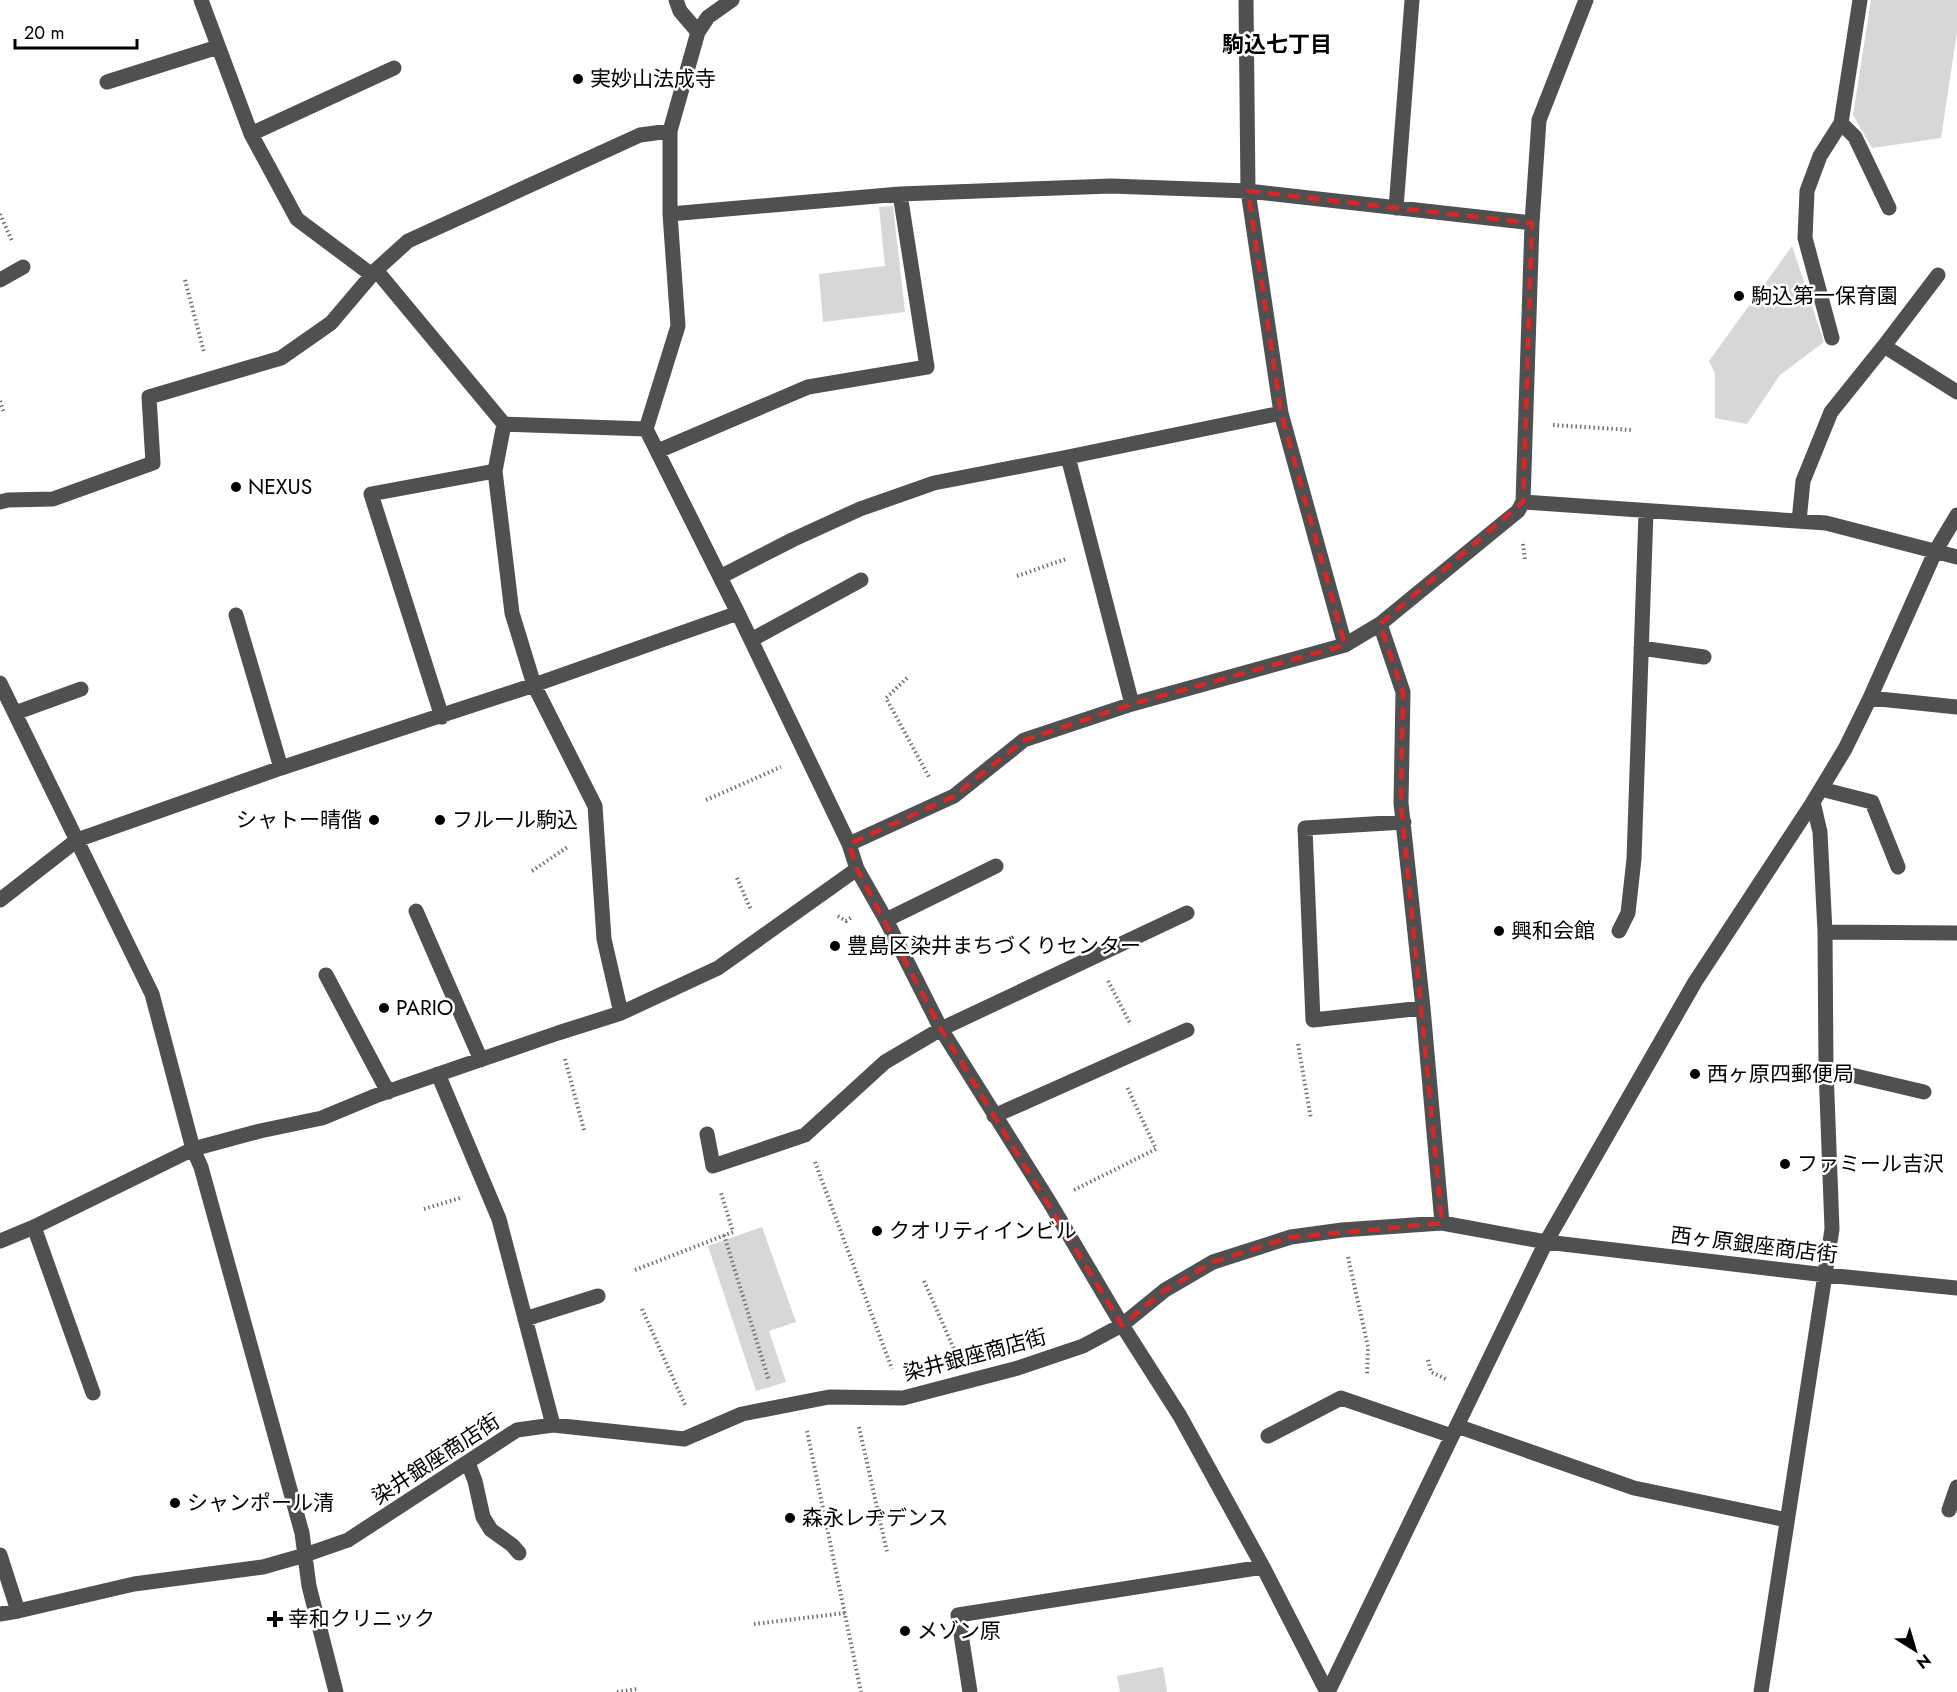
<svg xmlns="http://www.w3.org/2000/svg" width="1957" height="1692" font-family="Jost,'Noto Sans JP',sans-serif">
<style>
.green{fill:#d7d7d7}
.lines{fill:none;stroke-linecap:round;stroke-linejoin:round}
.path{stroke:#727272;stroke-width:4;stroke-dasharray:1.5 3;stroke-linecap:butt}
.minor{stroke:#505050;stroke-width:15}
.marked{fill:none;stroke:#d62828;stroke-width:4.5;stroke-dasharray:12 8;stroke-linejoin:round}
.poi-dot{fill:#000;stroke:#fff;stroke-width:2}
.labels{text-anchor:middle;stroke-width:5;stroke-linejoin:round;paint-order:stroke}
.poi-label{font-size:21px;fill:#000;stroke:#fff;text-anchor:start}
.street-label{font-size:21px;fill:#000;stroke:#fff}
.neighbourhood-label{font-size:22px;font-weight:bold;fill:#000;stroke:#fff}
</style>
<rect width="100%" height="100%" fill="#fff"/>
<path class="green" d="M1871,0h86v32l-16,106 -69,10 -19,-33z
M893,206l12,106 -82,10 -4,-48 66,-8 -6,-59z
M1792,246l32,96 -44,33 -33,49 -32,-6v-45l-6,-12z
M762,1227l34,95 -27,9 17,51 -30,9 -48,-145z
M1163,1667l4,25h-47l-3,-16z"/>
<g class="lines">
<path class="path" d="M0,214l12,27
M185,280l19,72
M0,401l4,12
M1553,425l79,5
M1523,544l2,16
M1017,576l49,-17
M907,678l-21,20 43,79
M706,800l75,-33
M532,871l37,-25
M737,878l14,32
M838,916l8,5 6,-4
M1108,981l23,44
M1298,1044l13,75
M565,1059l19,71
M815,1162l77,207
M1074,1190l82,-41 -29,-62
M424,1209l36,-11
M724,1235l45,146
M1348,1257l20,90 -1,28
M635,1270l98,-38 -12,-39
M924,1281l33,75
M642,1309l44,98
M1428,1360l3,12 17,8
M859,1427l28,125
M807,1431l54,261
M754,1624l91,-11
M617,1692l20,-3"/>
<path class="minor" d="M201,0l50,134 46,85 75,56
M676,0l4,11 18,21 -28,99v83l8,112 -32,103 92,184 111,231 8,25 29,51 55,109 109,174 72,122 58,91 83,151 64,125
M698,32l10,-15 24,-17
M107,82l111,-35
M1841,123l14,14 34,71
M251,134l143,-66
M1396,208l16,-208
M670,214l230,-20 211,-8 137,5 -2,-191
M376,270l128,154 142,5
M0,280l23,-13
M1832,338l-27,-100 2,-47 13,-35 21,-33 19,-123
M1884,346l54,-71
M504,424l-9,47 17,142 22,72 61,121 9,133 17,74
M658,451l150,-64 119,-20 -27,-173
M0,502l8,-2 45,-1 100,-36 -4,-66 132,-39 50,-35 45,-53 32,-29 232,-106 30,-4
M1523,502l303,21 131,34
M1799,521l4,-40 28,-69 53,-66 73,46
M720,577l72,-37 68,-31 74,-26 134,-26
M236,615l45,153
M1380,624l23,68 -2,111 22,205 19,215
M751,640l110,-60
M1345,645l-64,-232 -33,-222 284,32
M1641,648l63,9
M0,683l152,311 41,155 8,18 101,366 7,53 27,106
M1870,698l87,9
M1132,704l-64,-247 213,-44
M15,713l66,-24
M442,717l-71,-223 124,-23
M1821,789l51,13 26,65
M1404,822l-99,6 8,192 110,-12
M849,844l105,-48 70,-56 108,-36 213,-59 35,-21 138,-113 5,-9 9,-279 7,-103 47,-120
M0,900l77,-60 204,-72 253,-83 204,-72
M416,911l65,149
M886,920l110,-54
M1619,931l9,-18 6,-54 12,-347
M1825,932l132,1
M326,975l62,117
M1826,1069l98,23
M438,1074l61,145 54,206
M994,1116l193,-86
M707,1134l6,32 92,-31 80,-73 56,-33 246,-116
M34,1227l59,166
M0,1241l34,-14 159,-78 67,-18 62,-13 53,-22 183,-63 63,-20 97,-45 139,-99
M525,1319l73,-23
M1457,1426l177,62 153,32
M1268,1436l73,-38 111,38
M468,1463l7,18 8,36 8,13 21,15 7,8
M1949,1510l8,-23
M0,1555l18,56
M0,1614l18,-3 116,-27 129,-17 42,-12 43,-15 169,-110 36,-5 131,14 58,-25 87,-17 74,1 115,-30 65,-22 39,-21 43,-35 48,-28 78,-25 51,-7 100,-7 104,19 280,33 131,13
M970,1692l-12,-77 305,-48
M1328,1692l218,-450 149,-260 118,-180 32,-53 25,-51 66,-148 21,-35
M1761,1692l71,-463 -6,-160 -1,-137 -5,-100 -7,-30"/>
</g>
<path class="marked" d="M1248,191l284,32 -9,279 -143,122 23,68 -2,111 41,420 -151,14 -78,25 -48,28 -43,35 -181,-296 -84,-160 -8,-25 105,-48 70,-56 108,-36 213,-59 -64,-232z"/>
<g class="poi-dot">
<circle cx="578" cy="79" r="6"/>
<circle cx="1739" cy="296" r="6"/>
<circle cx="236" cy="487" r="6"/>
<circle cx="374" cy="820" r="6"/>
<circle cx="440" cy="820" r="6"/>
<circle cx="1499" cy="931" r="6"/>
<circle cx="835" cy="946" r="6"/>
<circle cx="384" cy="1008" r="6"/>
<circle cx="1695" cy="1074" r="6"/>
<circle cx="1785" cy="1164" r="6"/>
<circle cx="877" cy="1231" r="6"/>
<circle cx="175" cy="1503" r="6"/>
<circle cx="790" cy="1518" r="6"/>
<path d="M272 1610h6v6h6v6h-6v6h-6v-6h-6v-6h6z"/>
<circle cx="905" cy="1631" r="6"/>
</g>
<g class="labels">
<g class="poi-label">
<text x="590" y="86">実妙山法成寺</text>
<text x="1751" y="303">駒込第一保育園</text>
<text x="248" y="494">NEXUS</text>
<text x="362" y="827" text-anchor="end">シャトー晴偕</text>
<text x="452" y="827">フルール駒込</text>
<text x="1511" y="938">興和会館</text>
<text x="847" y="953">豊島区染井まちづくりセンター</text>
<text x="396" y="1015">PARIO</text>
<text x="1707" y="1081">西ヶ原四郵便局</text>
<text x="1797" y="1171">ファミール吉沢</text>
<text x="889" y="1238">クオリティインビル</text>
<text x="187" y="1510">シャンポール清</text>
<text x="802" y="1525">森永レヂデンス</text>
<text x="288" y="1626">幸和クリニック</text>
<text x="917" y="1638">メゾン原</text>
</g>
<g class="street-label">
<text transform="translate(1754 1245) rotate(7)" y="7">西ヶ原銀座商店街</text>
<text transform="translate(975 1355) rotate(-15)" y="7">染井銀座商店街</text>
<text transform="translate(436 1459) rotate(-33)" y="7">染井銀座商店街</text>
</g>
<g class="neighbourhood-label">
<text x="1277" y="52">駒込七丁目</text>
</g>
</g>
<g transform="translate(1915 1650) rotate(143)" stroke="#ffffff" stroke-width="4.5" paint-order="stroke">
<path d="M0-4.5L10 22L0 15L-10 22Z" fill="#000000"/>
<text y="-9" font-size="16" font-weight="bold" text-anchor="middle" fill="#000000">N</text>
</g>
<path d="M15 39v9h122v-9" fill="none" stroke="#000000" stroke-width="3"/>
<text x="24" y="39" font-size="18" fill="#000000" stroke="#ffffff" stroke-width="4.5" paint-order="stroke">20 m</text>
</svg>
